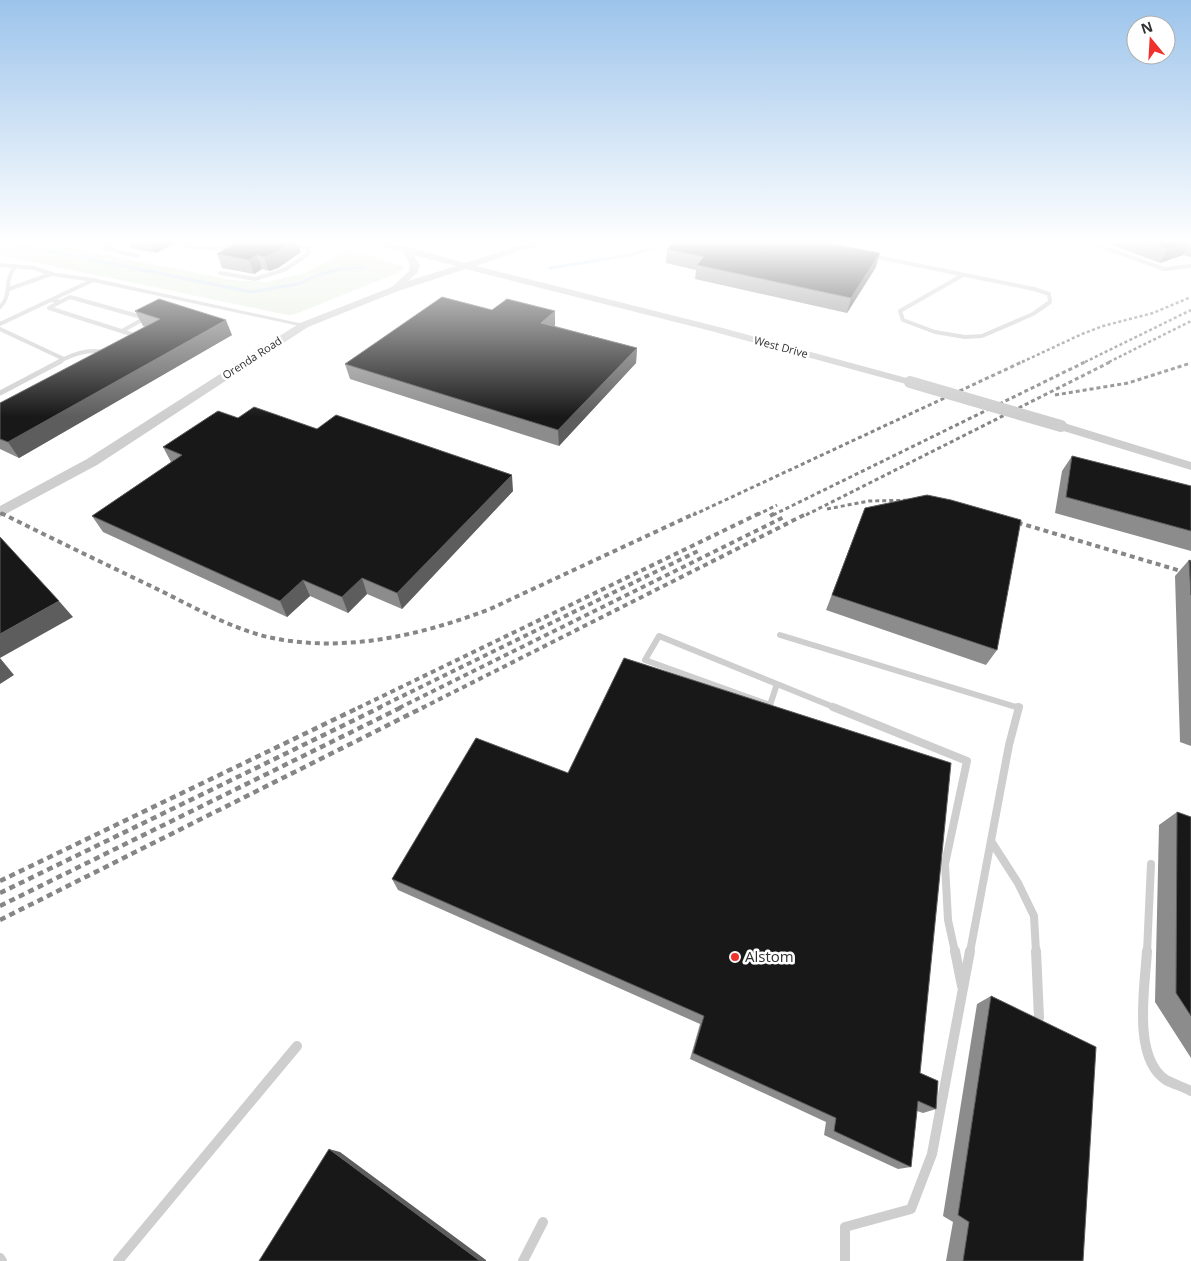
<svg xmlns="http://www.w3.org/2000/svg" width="1191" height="1261" font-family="'Open Sans',sans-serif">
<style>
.green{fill:#e5eedf}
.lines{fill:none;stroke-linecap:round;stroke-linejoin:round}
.stream{stroke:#caddef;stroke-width:3}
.service-far4{stroke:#cecece;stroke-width:4}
.service-far3{stroke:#cecece;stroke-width:5}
.service-far2{stroke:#cecece;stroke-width:6}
.service-far1{stroke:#cecece;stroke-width:8}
.service{stroke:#cecece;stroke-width:10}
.minor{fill:#cecece;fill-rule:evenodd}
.tertiary{fill:#cecece;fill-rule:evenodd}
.rail-far3{stroke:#868686;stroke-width:2.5;stroke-dasharray:3 2.5;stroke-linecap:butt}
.rail-far2{stroke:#868686;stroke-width:3;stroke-dasharray:4 3;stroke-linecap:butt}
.rail-far1{stroke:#868686;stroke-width:4;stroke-dasharray:5 4;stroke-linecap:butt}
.rail{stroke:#868686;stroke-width:4.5;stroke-dasharray:6 4.5;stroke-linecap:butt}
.tertiary-bridge{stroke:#cecece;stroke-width:12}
.wall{fill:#8c8c8c}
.shaded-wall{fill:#5d5d5d}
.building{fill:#181818;stroke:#5d5d5d}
.poi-dot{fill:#ef322c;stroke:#fff;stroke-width:2}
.labels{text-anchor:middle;stroke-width:5;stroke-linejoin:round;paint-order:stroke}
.far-street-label{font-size:11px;fill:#313131;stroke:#fff}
.near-poi-label{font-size:15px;fill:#313131;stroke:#fff;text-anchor:start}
</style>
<rect width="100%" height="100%" fill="#fff"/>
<path class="green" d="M0,241h36l195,39 36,2 38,-9 44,-23 54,16 1,2 -9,6 -102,41h-6l-287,-60z
M414,241h58l-2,9z"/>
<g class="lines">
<path class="stream" d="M0,241l251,51 47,-8 20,-9 23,-6 22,-2
M550,268l80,-13 46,-14"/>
<path class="service-far4" d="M118,241l-14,7 33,8
M196,241l-10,5 24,3 26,-3
M1086,241l78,28 27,-3
M872,256l162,33 15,5 1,8 -17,12 -51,22 -17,1 -30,-5 -32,-12 -3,-9 63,-36
M0,265l34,3 18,6
M220,273l35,6 31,-10 22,-15v-6l-16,-4
M9,289l42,-15
M52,300l8,2 -11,6 91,29
M60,302l10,-5 75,21
M0,307c13,-13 3,-26 15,-40
M0,324l93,-44
M0,329l64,30 -6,3
M122,331l25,-14
M64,359c14,-7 28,-11 44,-6"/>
<path class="service-far3" d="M0,393l61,-32"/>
<path class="service-far2" d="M780,635l239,73
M659,636l118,48 -7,21 -125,-45z
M777,684l59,24"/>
<path class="service-far1" d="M833,707l134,54 -22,103 3,56 7,32
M991,841l27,42 16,33 2,36
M970,952l39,-207 10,-38h-1
M1147,952l4,-88"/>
<path class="service" d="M955,951l7,35
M1036,951l3,67
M1147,951c-2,36 -15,107 19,129 8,4 17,7 25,11
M0,1258l2,3
M118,1261l179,-215
M523,1261l20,-39
M845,1261v-34l66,-18 21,-55 38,-203"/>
<path class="minor" d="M49,272l44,6 215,47 -4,2 -211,-45 -41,-6h-3z"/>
<path class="tertiary" d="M364,241h14l27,5 60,17 55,-18 21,-4h16l-1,2 -34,7 -46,16 243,61 195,53 2,2 -6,3 -4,-1 -195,-53 -245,-62 -68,22 -90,36 -211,138 -97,52v-11l87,-47 213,-136 92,-36 17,-16 1,-6 -7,-13 -38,-9zM413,255l43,11 -48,15 10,-9 2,-7z
M1061,422l130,40v8l-134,-41 -2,-3 2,-3z"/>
<path class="rail-far3" d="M1022,362l60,-28 21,-8 50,-13 38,-16
M1085,362l106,-52
M1109,362l82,-41"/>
<path class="rail-far2" d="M1055,395l73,-12 63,-20
M827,509l42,-8 50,-1
M0,513l3,2
M693,515l331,-154
M757,515l20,-10
M773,515l314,-154
M806,515l306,-154"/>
<path class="rail-far1" d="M1,513c52,26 104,51 156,76 41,20 81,44 126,51 71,11 141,-6 207,-31l206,-96
M770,516l5,-3
M1009,520l182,54
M358,708l402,-195
M378,708l320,-157
M399,708l385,-191
M422,708l386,-195"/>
<path class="rail" d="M0,881l360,-174
M0,893l381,-186
M0,906l402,-199
M0,920l424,-213"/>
<path class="tertiary-bridge" d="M910,382l151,44"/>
</g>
<path class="wall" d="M127,241h52l-23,12 -25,-5z
M239,241h59l3,11 -23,16 -9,3 -7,-2 -8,5 -32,-6 -5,-14z
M1101,241h90v16l-8,-2 -23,8z
M719,244l157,23 -29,46 -152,-34 1,-9 -30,-7 1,-14z
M492,310l63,1v15l82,22 -1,15 -77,83 -209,-67 -5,-15z
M135,311l97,24 -213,123 -19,-9v-46l145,-76 -2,-1z
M238,418l79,11 196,62 -111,118 -35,-15 -19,19 -38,-17 -23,21 -184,-85 -11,-16 79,-54 -8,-15z
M1072,456l119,30v65l-136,-38 7,-42z
M865,508l132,142 -11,15 -160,-55z
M1189,560l2,1v185l-11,-4 -5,-166z
M1177,812l14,5v241l-36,-56 4,-177z
M392,879l528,194 16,36 -13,4 -6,-2 -6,56 -13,2 -74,-34 2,-13 -136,-63 10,-35 -302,-134z
M991,996l92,265h-137l7,-39 -10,-6 34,-212z"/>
<path class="shaded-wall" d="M150,241h29l-23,12z
M294,241h4l3,11 -23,16 -9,3 -5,-14z
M1191,241l-8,14 -23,8 8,-14z
M880,253l-4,14 -29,46 4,-15z
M257,255l5,14 -8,5 -5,-14z
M555,311v15l-13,11 -1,-14z
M226,320l6,15 -213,123 -11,-16z
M637,348l-1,15 -77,83 -1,-16z
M512,475l1,16 -111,118 -5,-16z
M362,578l5,16 -19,19 -6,-16z
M303,580l7,16 -23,21 -7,-16z
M59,601l14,16 -73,41 14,17 -14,9v-50z
M329,1149l11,3 146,108v1h-6z"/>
<path class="building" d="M239,241h55l-21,13 -9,3 -7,-2 -8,5 -32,-6z
M676,241h27l16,3 3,-3h94l64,12 -29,45 -154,-33 7,-8 -37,-8z
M1145,241h46l-23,8z
M442,297l50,13 15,-11 48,12 -14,12 96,25 -79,82 -213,-66z
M159,299l67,21 -218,122 -8,-3v-36l160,-84 -25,-8z
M254,407l63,22 19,-14 176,60 -115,118 -35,-15 -20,19 -39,-17 -23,21 -188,-85 90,-61 -19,-8 55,-36 20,7z
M1072,456l119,30v45l-125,-34z
M927,495l24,5 70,20 -24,130 -165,-55 33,-87z
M0,537l59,64 -59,33z
M1189,560l2,1v34z
M624,658l327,105 -31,310 18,8 -2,28 -18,-8 -7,66 -77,-36 2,-13 -143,-65 11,-37 -312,-137 84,-141 92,35z
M1177,812l14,5v199l-15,-23z
M991,996l105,51 -13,214h-120l6,-39 -11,-7z
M329,1149l151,112h-221z"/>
<linearGradient id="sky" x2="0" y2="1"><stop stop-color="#9cc4eb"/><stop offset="0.58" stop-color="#fff"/><stop offset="1" stop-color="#fff" stop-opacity="0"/></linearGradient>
<rect width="1191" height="417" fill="url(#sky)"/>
<circle class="poi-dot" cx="735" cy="957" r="5"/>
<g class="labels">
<g class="far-street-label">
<text transform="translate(781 347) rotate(15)" y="4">West Drive</text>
<text transform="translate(252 358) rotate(-33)" y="4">Orenda Road</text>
</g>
<g class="near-poi-label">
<text x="745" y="962">Alstom</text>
</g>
</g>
<g transform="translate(1151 40) rotate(342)"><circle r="24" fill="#ffffff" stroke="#adadad"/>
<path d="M0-4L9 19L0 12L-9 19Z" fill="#ef322c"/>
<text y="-8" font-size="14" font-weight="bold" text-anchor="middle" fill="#313131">N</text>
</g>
</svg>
